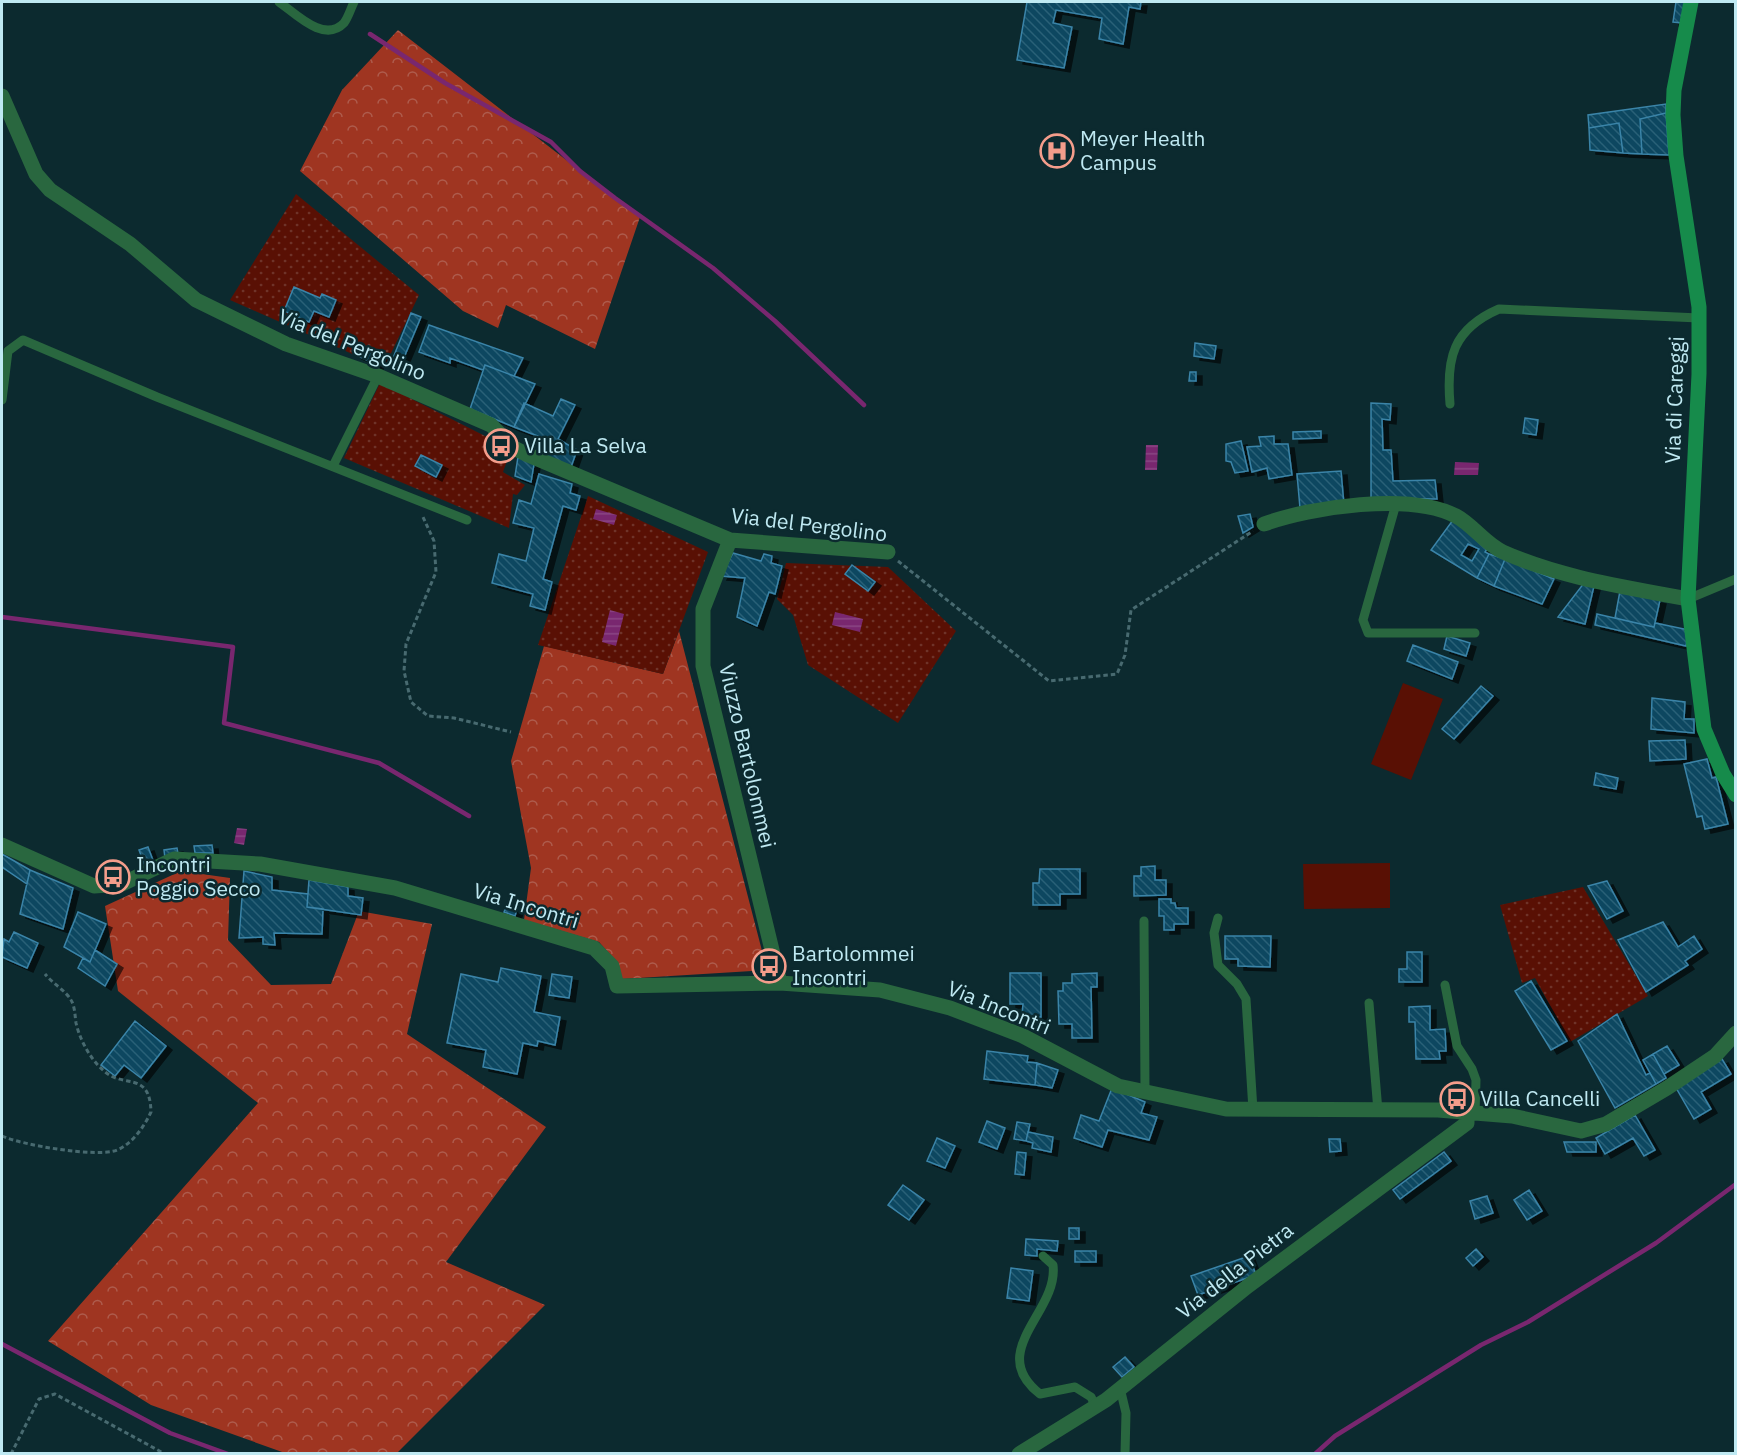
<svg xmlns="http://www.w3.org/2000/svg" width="1737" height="1455" font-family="'IBM Plex Sans',sans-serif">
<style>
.grass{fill:#591004}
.forest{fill:url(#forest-crowns)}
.park{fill:url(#park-dots)}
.water{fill:url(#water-rules)}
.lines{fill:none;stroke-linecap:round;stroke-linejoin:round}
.stream{stroke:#79276f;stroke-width:4.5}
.building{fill:url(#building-back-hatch);stroke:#3b84a8;stroke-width:1.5;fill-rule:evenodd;filter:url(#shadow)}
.path{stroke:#486a70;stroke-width:3;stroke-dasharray:4.5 3;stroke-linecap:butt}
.lane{stroke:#29673f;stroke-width:9}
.street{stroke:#29673f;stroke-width:15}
.secondary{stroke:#168b4b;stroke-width:15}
.labels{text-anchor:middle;stroke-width:5;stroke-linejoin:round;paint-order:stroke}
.poi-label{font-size:21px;fill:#bfe9f2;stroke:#0c2a2f;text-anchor:start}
.street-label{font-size:21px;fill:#bfe9f2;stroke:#0c2a2f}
</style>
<defs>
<pattern id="forest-crowns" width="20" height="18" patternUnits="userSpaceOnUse" patternTransform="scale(1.5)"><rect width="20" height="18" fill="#9f3521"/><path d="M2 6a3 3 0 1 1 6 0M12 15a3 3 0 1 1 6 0" fill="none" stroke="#ae5c4d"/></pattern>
<pattern id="park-dots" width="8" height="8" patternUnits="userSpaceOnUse" patternTransform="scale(1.5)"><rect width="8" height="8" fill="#591004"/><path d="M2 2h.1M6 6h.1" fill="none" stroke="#6f3329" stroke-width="1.8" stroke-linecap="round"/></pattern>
<pattern id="water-rules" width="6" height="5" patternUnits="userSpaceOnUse" patternTransform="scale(1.5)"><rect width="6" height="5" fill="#79276f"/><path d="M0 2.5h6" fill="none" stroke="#8a4684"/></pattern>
<pattern id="building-back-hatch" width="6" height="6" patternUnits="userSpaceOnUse" patternTransform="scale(1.5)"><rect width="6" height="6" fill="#084660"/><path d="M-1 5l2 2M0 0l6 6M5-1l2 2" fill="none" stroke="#2a6177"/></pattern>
<filter id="shadow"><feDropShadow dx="6" dy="4" stdDeviation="0" flood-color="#0009"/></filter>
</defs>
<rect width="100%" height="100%" fill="#0c2a2f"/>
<path class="grass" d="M1403,683l40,16 -32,81 -40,-16z
M1390,863v45l-86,1 -1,-45z"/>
<path class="forest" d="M398,30l242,187 -45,132 -89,-44 -8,23 -35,-17 -163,-140 42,-81z
M679,631l88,339 -145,9 -8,-20 -15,-17 -75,-22 7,-52 -20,-107 33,-115 119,28z
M181,871l49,7 -2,62 43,45 60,-1 28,-73 73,13 -25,110 139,93 -100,135 99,43 -148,148h-112l-134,-48 -103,-64 210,-238 -140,-112 -13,-85z"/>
<path class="park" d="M296,194l123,101 -35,73 -154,-68z
M380,383l109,55 19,20 -5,14 22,13 -8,10 -4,-1 -4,34 -165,-70z
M588,496l120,56 -45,122 -125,-29z
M786,563l102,4 68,64 -58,92 -90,-58 -15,-50 -16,-16z
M1583,887l65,109 -78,46 -35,-64 -13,5 -22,-78z"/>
<path class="water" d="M1146,445h12l-1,25h-12z
M1455,462l24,1 -1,12h-24z
M596,509l21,6 -3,10 -21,-6z
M610,610l14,4 -8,32 -14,-4z
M835,612l28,7 -3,13 -28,-7z
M237,828l10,1 -3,16 -10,-2z"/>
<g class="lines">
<path class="stream" d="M370,34l75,49 106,59 29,29 35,27 98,70 62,53 89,84
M2,617l231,30 -9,76 155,40 90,53
M2,1344l168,89 58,21
M1315,1454l20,-18 146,-91 47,-23 128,-79 80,-59"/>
</g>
<path class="building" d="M1027,2h114l-1,7 -11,-2 -6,37 -24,-5 3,-21 -46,-8 -3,13 19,4 -8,41 -47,-8z
M1676,2h9l-3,21 -9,-1z
M1666,104v9l-26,6 2,35 -19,-1 -4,-30 -30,5 -1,-13z
M1666,113l3,42 -27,-1 -2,-35z
M1619,123l4,30 -33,-3 -1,-22z
M294,287l26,11 2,-4 14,6 -7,17 -15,-6 -5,11 -25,-11z
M411,313l10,4 -21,50 -9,-4z
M429,325l94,33 -9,18 -29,-11 -2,5 -33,-12v5l-31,-11z
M1195,343l21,3 -2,13 -20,-3z
M361,346l20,10 -4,9 -21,-10z
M485,365l50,19 -21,43 -44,-18z
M1190,372h6v9h-7z
M561,399l14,6 -17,34 19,11 -7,20 -34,-17 7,-15 -29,-11 10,-24 29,13z
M1371,403l20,1 -1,16 -8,-1 1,31h8l2,31 42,-1 2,19 -66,-1z
M1525,418l13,2 -2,15 -13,-2z
M1321,431v7l-28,1v-7z
M1274,436v8h14l4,31 -23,4 -2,-11 -15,4 -5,-25 14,-1 -2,-9z
M1241,441l7,30 -13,2 -4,-11 -5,-1v-17z
M421,455l21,10 -6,12 -21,-11z
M518,457l16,7 -3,18 -16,-6z
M1341,471l3,34 -44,3 -3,-34z
M539,474l33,10 -2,9 10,3 -4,14 -13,-4 -20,73 9,3 -7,28 -15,-4 3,-12 -41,-11 7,-29 27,7 8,-33 -21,-5 6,-23 12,4z
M1250,514l3,13 -10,6 -5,-17z
M1453,520l36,26 -4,6 4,2 -12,24 -46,-28zM1468,544l11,5 -7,12 -11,-6z
M733,553l28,8 3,-7 8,2 -1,7 11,3 -7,28 -6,-2 -12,34 -20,-9 8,-39 -24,-2z
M1489,554l16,5 -11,27 -17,-8z
M1505,559l49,20 -12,25 -48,-18z
M852,565l23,17 -7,9 -23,-17z
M1584,583l10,3 -9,38 -27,-7z
M1620,591l40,9 -6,27 -39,-9z
M1597,614l57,13 1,-4 34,7 -3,16 -91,-21z
M1447,636l23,7 -4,13 -22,-7z
M1413,645l45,17 -6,17 -45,-18z
M1481,686l12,10 -39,43 -12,-10z
M1652,698l33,4 -1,17h10v14l-43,-4z
M1685,740l1,19 -36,2 -1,-20z
M1707,759l5,19 4,-1 12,47 -23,5 -3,-13 -5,1 -13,-53z
M1596,773l22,5 -2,11 -22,-4z
M212,845l1,8h-18l-1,-7z
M148,847l6,16 -9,3 -6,-16z
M177,848l1,6 -13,4 -1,-8z
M2,854l28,16 -3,14 -25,-17z
M1155,866v14h11v15l-32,1v-20h7v-9z
M1040,869h40v25h-20v11h-27v-22h6z
M30,870l43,18 -10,41 -43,-15z
M244,871l28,6v13l36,4 -1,13 16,2 -1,25 -48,-1 1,12 -12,-1v-7l-24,1z
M309,880l39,7v9l15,2 -2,17 -54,-8z
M1607,881l16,30 -16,8 -19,-33z
M1159,899h12v4h4l1,5h12v16h-14v6h-10v-14h-5z
M507,905l10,4 -2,7 -11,-4z
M78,912l28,12 -16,38 -26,-15z
M1663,922l15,25 16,-11 8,13 -17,12 3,4 -42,27 -28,-52z
M14,932l24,11 -11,25 -25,-11 2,-18 5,3z
M1225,936h46l-1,31 -32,-1v-7h-13z
M95,950l22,14 -12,22 -27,-18 5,-10 7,4z
M1407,952h15v30h-23v-13h8z
M501,968l40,8 -7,36 26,5 -5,28 -17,-4 -1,5 -14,-3 -6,31 -34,-7 3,-17 -39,-7 14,-69 37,8z
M1010,973h31v44l-19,-1 1,-12h-13z
M1097,973v14h-6l1,51h-20v-14h-13l-1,-33h5v-8h9v-9z
M552,974l20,3 -3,21 -20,-3z
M1531,981l36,60 -16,9 -36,-59z
M1430,1006v24l15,-1 1,22h-7l1,8h-24l-1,-37h-6v-15z
M1617,1014l29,61 4,-2 6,11 -41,24 -37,-67z
M135,1021l31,25 -25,32 -17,-13 -9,11 -14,-11z
M1667,1046l12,19 -15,9 -11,-20z
M987,1051l41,5 -1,6 10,1 -2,22 -51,-6z
M1653,1054l13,24 -10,6 -13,-24z
M1722,1059l9,15 -30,18 10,17 -17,10 -19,-33z
M1037,1063l21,7 -6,18 -17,-3z
M1112,1088l33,14 -4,11 16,4 -8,23 -41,-10 -6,17 -28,-9 7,-23 18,6z
M1635,1115l20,35 -11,6 -11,-18 -28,16 -9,-16z
M987,1121l18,7 -8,21 -18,-7z
M1017,1122l13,2 -4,17 -12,-2z
M1028,1132l25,5 -2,15 -19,-4 1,-5 -7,-2z
M937,1138l18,8 -10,22 -18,-7z
M1329,1139h11l1,12 -11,1z
M1564,1142h32v10h-29z
M1017,1152l9,1 -2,22 -9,-1z
M1444,1152l7,9 -51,38 -7,-9z
M903,1185l21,15 -15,20 -21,-15z
M1529,1190l13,21 -15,9 -13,-20z
M1487,1196l6,17 -18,6 -5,-18z
M1069,1228h10v11h-10z
M1026,1239l32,2 -1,10 -20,-2v7l-12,-1z
M1476,1249l7,8 -10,9 -7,-8z
M1075,1251h21v11h-21z
M1249,1256l7,19 -58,20 -7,-19z
M1011,1268l22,3 -4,30 -22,-3z
M1125,1357l9,10 -12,10 -9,-10z"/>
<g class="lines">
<path class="path" d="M423,517l11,24 2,31 -30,72 -2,27 7,31 17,14 26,2 57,14
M898,561l151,120 68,-7 8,-19 6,-45 122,-79
M2,1136c19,9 96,22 115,14 15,-6 27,-23 34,-38 -1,-42 -28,-23 -47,-41 -14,-12 -24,-31 -28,-48 -1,-6 -1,-17 -5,-23 -5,-9 -19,-17 -26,-26
M11,1454l28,-55 16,-5 110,60"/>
<path class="lane" d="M279,2c16,11 45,42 65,21 4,-5 7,-15 10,-21
M2,400l6,-49 15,-11 134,57 310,123
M1450,404c-4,-46 3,-75 49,-95l200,9
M333,466l45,-90
M1396,504l-33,116 5,13h107
M1688,599l48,-20
M1218,918l-4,15 4,32 19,19 9,15 7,111
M1144,921l1,171
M1445,985l12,61 15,23 4,11 -1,34
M1369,1003l9,108
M1043,1256l10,9c6,47 -68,86 -13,129l35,-7 16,10 5,10
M1120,1388l6,25 -1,41"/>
<path class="street" d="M2,96l34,78 14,16 80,54 66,56 90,44 92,32 113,49 23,23 12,6 204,86 158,12
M1264,524c47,-17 146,-32 192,-8 17,9 29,28 47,36 58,26 123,35 185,47
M730,540l-27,69v57l77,317
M2,845l92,41 28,-2 52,-25 86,5 135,24 199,60 18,18 5,20 163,-3 100,7 70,18 73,28 95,50 108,23 212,1 74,6 69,15 25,-7 61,-36 48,-32 21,-23
M1019,1454l87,-54 142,-114 219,-163v-9"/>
<path class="secondary" d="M1691,2l-17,88 -1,25 3,41 23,151v67l-11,225 16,130 19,45 13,21"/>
</g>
<defs>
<symbol id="hospital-ring" viewBox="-11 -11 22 22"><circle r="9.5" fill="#0c2a2f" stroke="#f49d8b" stroke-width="1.5"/><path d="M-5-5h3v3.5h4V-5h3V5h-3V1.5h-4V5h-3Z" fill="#f49d8b"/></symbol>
<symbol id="bus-ring" viewBox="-11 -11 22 22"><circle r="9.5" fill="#0c2a2f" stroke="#f49d8b" stroke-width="1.5"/><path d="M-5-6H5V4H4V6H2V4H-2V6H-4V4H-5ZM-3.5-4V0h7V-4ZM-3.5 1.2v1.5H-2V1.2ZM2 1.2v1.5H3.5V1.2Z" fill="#f49d8b"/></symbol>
</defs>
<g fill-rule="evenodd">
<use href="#hospital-ring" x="1038" y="132" width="38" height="38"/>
<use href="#bus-ring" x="482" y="427" width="38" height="38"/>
<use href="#bus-ring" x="94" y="858" width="38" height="38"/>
<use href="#bus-ring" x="750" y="947" width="38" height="38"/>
<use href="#bus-ring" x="1438" y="1080" width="38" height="38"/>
</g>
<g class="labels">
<g class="poi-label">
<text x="1080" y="146">Meyer Health<tspan x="1080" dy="24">Campus</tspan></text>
<text x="524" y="453">Villa La Selva</text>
<text x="136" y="872">Incontri<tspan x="136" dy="24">Poggio Secco</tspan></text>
<text x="792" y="961">Bartolommei<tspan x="792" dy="24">Incontri</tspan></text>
<text x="1480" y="1106">Villa Cancelli</text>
</g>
<g class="street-label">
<text transform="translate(352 345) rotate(22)" y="7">Via del Pergolino</text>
<text transform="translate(1675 400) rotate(-88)" y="7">Via di Careggi</text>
<text transform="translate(809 525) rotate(7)" y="7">Via del Pergolino</text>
<text transform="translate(747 756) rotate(77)" y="7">Viuzzo Bartolommei</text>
<text transform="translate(526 906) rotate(17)" y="7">Via Incontri</text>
<text transform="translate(999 1008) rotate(22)" y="7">Via Incontri</text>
<text transform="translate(1235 1271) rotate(-38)" y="7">Via della Pietra</text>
</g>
</g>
<rect width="1737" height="1455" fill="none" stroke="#bfe9f2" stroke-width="6"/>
</svg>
